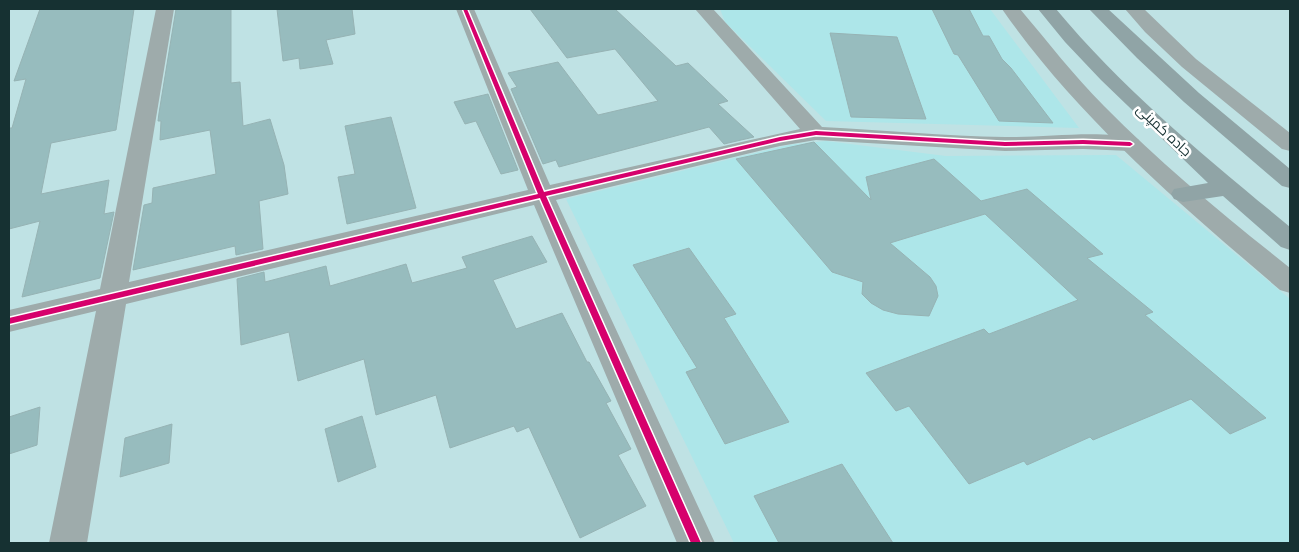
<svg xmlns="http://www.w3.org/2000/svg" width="1299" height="552" font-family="'IBM Plex Sans',Cairo,sans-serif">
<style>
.built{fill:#ade6e9}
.building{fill:#97bcbe;stroke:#96b3b4}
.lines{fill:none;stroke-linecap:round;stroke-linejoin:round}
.minor{fill:#9eabab;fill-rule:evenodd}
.tertiary{fill:#9eabab;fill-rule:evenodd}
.trunk{fill:#90a4a6;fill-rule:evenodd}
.cycleway-casing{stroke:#fff;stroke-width:3}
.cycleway{fill:#d6006c;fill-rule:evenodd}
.labels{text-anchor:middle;stroke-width:5;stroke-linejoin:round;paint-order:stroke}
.street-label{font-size:14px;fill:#163132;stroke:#fff}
</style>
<rect width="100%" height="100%" fill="#bfe2e4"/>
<path class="built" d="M720,9h270l89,119 -253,-7 -101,-99z
M826,141l120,15 170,-1 174,144v244h-556l-168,-344 223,-54z"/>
<path class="building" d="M40,9h94l-18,121 -65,13 -10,51 68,-14 -5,34 10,-2 -14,66 -78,19 18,-76 -31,8v-101h3l14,-49 -12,2z
M176,9h55v74l9,-1 3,44 27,-7 14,46 4,29 -29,7 4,48 -27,6 -1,-9 -102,24 11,-65 8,-2 1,-15 63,-14 -6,-44 -50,10 1,-19h-3l1,-8z
M277,9h75l3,25 -29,6 7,24 -33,5 -1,-11 -16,3z
M530,9h85l61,57 12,-3 40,38 -10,3 36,33 -30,7 -15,-17 -150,40 -3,-7 -13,4 -32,-75 6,-2 -9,-14 50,-11 40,53 60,-14 -43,-52 -48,9z
M932,9h37l14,27h6l13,23 9,9 42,55 -54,-2 -41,-66 -4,-1z
M830,33l67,4 29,82 -75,-2z
M488,94l30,76 -17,4 -25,-53 -11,3 -11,-22z
M391,117l25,91 -69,16 -9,-47 17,-3 -10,-48z
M814,142l57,58 -5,-23 68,-18 47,42 46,-12 76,65 -16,4 66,54 -8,3 121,103 -36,16 -39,-35 -98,41 -3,-3 -63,28 -3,-4 -55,23 -60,-78 -13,5 -30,-38 118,-44 5,5 89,-34 -93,-86 -95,29 40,34 6,9 2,10 -9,20 -31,-2 -15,-4 -12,-7 -9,-9 1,-12 -31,-10 -96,-113z
M532,236l15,26 -54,18 23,49 46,-16 25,49h2l22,39 -5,2 25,46 -13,6 28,51 -66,32 -51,-111 -12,5 -3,-6 -64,22 -14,-53 -60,20 -12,-56 -66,22 -9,-49 -48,13 -4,-66 27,-7 1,10 61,-16 4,20 76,-22 6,19 55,-15 -5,-11z
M689,248l47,66 -12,4 65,104 -64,22 -39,-72 11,-4 -64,-103z
M40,407l-3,38 -28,9v-37z
M362,416l14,51 -38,15 -13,-53z
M172,424l-3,39 -49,14 5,-39z
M842,464l51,79h-114l-25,-47z"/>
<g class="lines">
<path class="minor" d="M156,9h18l-45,273 399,-92 -72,-181h18l76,176 250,-56 -105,-120h18l109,118c61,3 122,9 183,10 41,1 93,-8 133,2l3,5 -3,5 -8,2 -47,-2 -78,2 -189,-11 -36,6 -224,54 159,343h-38l-143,-338 -408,99 -39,239h-38l47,-232 -87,21v-22l91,-21z"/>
<path class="tertiary" d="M1002,9h18c28,33 54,67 84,97 58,59 122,111 186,162v25l-10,-3c-100,-86 -202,-172 -278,-281z
M1125,9h19l52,50 94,74v18l-8,-2 -100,-82 -37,-35z"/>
<path class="trunk" d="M1038,9h18c68,82 153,151 234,218v23l-9,-3 -58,-51 -40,6 -9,-3 -3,-5 3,-5 34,-6 -107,-103 -36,-38z
M1089,9h19l91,84 91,76v19l-8,-2 -98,-84 -47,-44z"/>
<defs>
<path id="cycleway" d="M463,9h4l77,183 236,-55 36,-6 189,11 78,-2 47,2 3,2 -3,2 -47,-2 -78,2 -189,-11 -36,6 -234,55 155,347h-10l-151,-345 -531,126v-6l529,-124z"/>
</defs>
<use href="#cycleway" class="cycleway-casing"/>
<use href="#cycleway" class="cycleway"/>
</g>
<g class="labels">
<g class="street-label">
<text transform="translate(1164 130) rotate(43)" y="5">جاده کمپنی</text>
</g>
</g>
<rect width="1299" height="552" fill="none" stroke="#163132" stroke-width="20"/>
</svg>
